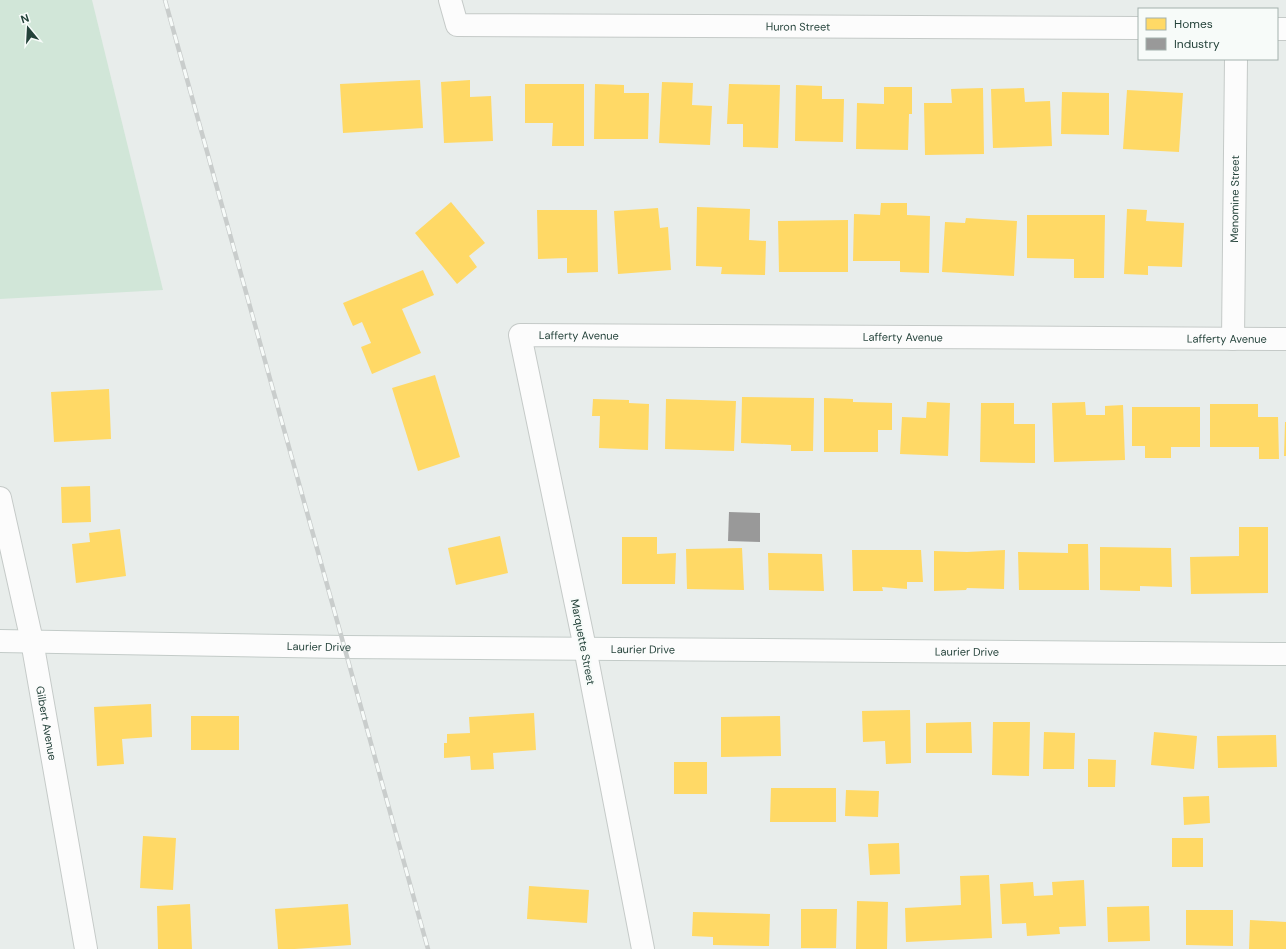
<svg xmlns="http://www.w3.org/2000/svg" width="1286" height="949" font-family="'DM Sans',sans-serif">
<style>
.green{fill:#d1e6d8}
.homes{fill:#ffd966}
.industry{fill:#999}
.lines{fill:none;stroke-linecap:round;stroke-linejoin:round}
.street-casing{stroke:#c5cac8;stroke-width:24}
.secondary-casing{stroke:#c3cbc8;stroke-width:24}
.street{stroke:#fcfcfc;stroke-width:22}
.secondary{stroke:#fcfcfc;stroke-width:22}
.rail-casing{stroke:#c9cdcc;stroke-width:4.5}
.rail{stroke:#f7fbf9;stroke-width:3;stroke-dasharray:9;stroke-linecap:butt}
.labels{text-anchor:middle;stroke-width:4;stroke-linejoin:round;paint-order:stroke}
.street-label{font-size:11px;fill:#24423a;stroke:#f7fbf9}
</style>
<rect width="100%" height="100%" fill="#e8edeb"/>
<path class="green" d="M0,0h92l71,290 -163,9z"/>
<path class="homes" d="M420,80l3,48 -80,5 -3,-49z
M470,80v17l21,-1 2,45 -49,2 -3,-61z
M662,82l31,1 -1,22 20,1 -2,39 -51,-2z
M525,84h59v62h-32l1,-23h-28z
M595,84l29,1v8h25l-1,46h-54z
M729,84l51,1 -2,63 -35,-1v-23h-16z
M796,85l26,1v13h22l-1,43 -48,-1z
M884,87h28v27h-3l-1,36 -52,-1 1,-46 27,1z
M983,88l1,66 -59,1 -1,-52h28l-1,-14z
M1024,88l1,14 25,-1 2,45 -59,2 -2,-59z
M1127,90l56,3 -4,59 -56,-3z
M1062,92l47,1v42l-48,-1z
M451,202l34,41 -16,13 8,11 -20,17 -42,-51z
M881,203h26v12l23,1 -1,57 -29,-1v-11h-47l1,-47 26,1z
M697,207l53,2 -1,31 17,1 -1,34 -44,-1 1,-7 -26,-1z
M658,208l2,20 8,-1 3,43 -53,4 -4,-63z
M1127,209l20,1 -1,11 38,2 -2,44 -34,-1v9l-24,-1z
M537,210h60l1,62 -31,1v-15l-29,1z
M1027,215h78l-1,63h-30v-19l-47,-1z
M966,218l51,3 -3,55 -72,-4 3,-50 20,1z
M848,220v52h-69l-1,-51z
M423,270l11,25 -32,14 19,44 -49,21 -11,-27 10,-4 -9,-21 -9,4 -10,-23z
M435,375l25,82 -42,14 -26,-83z
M109,389l2,50 -57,3 -3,-50z
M742,397l72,1 -1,53h-22v-6l-50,-2z
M824,398l29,1v3l39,1v27h-14v22h-54z
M593,399l36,1v3l20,1 -1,46 -49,-2 1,-32h-8z
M666,399l70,2 -2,50 -69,-2z
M927,402l23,1 -2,53 -48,-2 2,-37 24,1z
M1085,402l1,13h19v-9l18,-1 2,55 -71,2 -2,-59z
M981,403h33v21h21v39l-55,-1z
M1210,404h48v13h20l1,42h-20v-12h-49z
M1132,407h68v40h-29v11h-26v-12h-13z
M1285,422h1v34h-2z
M90,486l1,36 -29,1 -1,-36z
M1239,527h29v66l-77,1 -1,-37 49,-1z
M120,529l6,47 -50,7 -4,-39 18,-2 -1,-9z
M500,536l8,37 -52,12 -8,-37z
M622,537h35v17l19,-1 -1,31h-53z
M1068,544h20l1,46h-70l-1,-38 50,1z
M1100,547l71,1 1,39 -32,-1v5l-40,-1z
M742,548l2,42 -57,-1 -1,-40z
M852,550h69l2,32h-16v7l-25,-2 1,4h-30z
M1005,550l-1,39 -37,-1 -1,2 -32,1v-40l33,1z
M768,553l54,1 2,37 -55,-1z
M151,704l1,33 -30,2 2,25 -27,2 -3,-59z
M910,710l1,53 -25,1 -1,-23 -22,1 -1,-31z
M534,713l2,37 -43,3 1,16 -23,1 -1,-14 -26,2v-15h3v-9l23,-1 -1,-16z
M191,716h48v34h-48z
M780,716l1,40 -60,1v-40z
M971,722l1,31h-46v-30z
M993,722h37l-1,54 -37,-1z
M1044,732l31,1 -1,36h-31z
M1154,732l43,4 -3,33 -43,-4z
M1276,735l1,32 -59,1 -1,-32z
M1088,759l28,1 -1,27h-27z
M674,762h33v32h-33z
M771,788h65v34h-66z
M846,790l33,1 -1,26 -33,-1z
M1209,796l1,27 -26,2 -1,-28z
M143,836l33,2 -3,52 -33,-2z
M1172,838h31v29h-31z
M899,843l1,31 -30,1 -2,-31z
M989,875l3,63 -86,4 -1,-34 56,-3 -1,-29z
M1084,880l2,46 -27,1 1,7 -33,2 -1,-13 -24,1 -2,-40 33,-2 1,14 19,-1 -1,-13z
M529,886l60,4 -2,33 -60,-4z
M857,901l31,1 -1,47h-31z
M190,904l2,45h-34l-1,-43z
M348,904l3,41 -56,4h-17l-3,-40z
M1149,906l1,35 -42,1 -1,-35z
M801,909h36l-1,39h-35z
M1186,910h47v36l-47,-1z
M693,912l77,2 -1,32 -56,-1v-8l-21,-1z
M1250,920l36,2v27h-37z"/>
<path class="industry" d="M729,512l31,1v29l-32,-1z"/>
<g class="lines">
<defs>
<g id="street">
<path id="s1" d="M450,0l7,25 682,3"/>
<path d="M1277,29h9"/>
<path id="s2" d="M1233,339l3,-280"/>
<path id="s3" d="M0,498l32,143 54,308"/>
<path id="s4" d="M643,949l-58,-301 -65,-313 766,4"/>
</g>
<g id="secondary">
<path id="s5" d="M0,641l345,6 941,7"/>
</g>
</defs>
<use href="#street" class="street-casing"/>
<use href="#secondary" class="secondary-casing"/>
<use href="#street" class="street"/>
<use href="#secondary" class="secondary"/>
<defs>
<path id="rail" d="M165,0l263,949"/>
</defs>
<use href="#rail" class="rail-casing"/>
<use href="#rail" class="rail"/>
</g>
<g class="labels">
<g class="street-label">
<text dy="4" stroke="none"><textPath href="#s1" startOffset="367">Huron Street</textPath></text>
<text dy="4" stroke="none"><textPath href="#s2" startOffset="140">Menomine Street</textPath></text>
<text dy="4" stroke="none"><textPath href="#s4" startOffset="685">Lafferty Avenue</textPath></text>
<text dy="4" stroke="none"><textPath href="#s4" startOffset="1009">Lafferty Avenue</textPath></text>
<text dy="4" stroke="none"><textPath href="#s4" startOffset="1333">Lafferty Avenue</textPath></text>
<text transform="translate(583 642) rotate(79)" y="4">Marquette Street</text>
<text dy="4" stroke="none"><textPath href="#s5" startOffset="319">Laurier Drive</textPath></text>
<text dy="4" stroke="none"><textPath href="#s5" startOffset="643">Laurier Drive</textPath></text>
<text dy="4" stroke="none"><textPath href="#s5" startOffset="967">Laurier Drive</textPath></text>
<text dy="4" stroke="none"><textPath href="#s3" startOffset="230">Gilbert Avenue</textPath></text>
</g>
</g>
<rect x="1138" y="8" width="140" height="52" fill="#f7fbf9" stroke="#a3b1ad"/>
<rect x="1146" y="18" width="20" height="12" fill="#ffd966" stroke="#a3b1ad"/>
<text x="1174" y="28" font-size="12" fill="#24423a">Homes</text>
<rect x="1146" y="38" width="20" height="12" fill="#999999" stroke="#a3b1ad"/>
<text x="1174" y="48" font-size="12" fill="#24423a">Industry</text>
<g transform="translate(28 28) rotate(342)" stroke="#f7fbf9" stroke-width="3" paint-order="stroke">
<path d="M0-3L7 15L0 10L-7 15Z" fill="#24423a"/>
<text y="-6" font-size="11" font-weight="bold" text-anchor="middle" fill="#24423a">N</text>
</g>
</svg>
